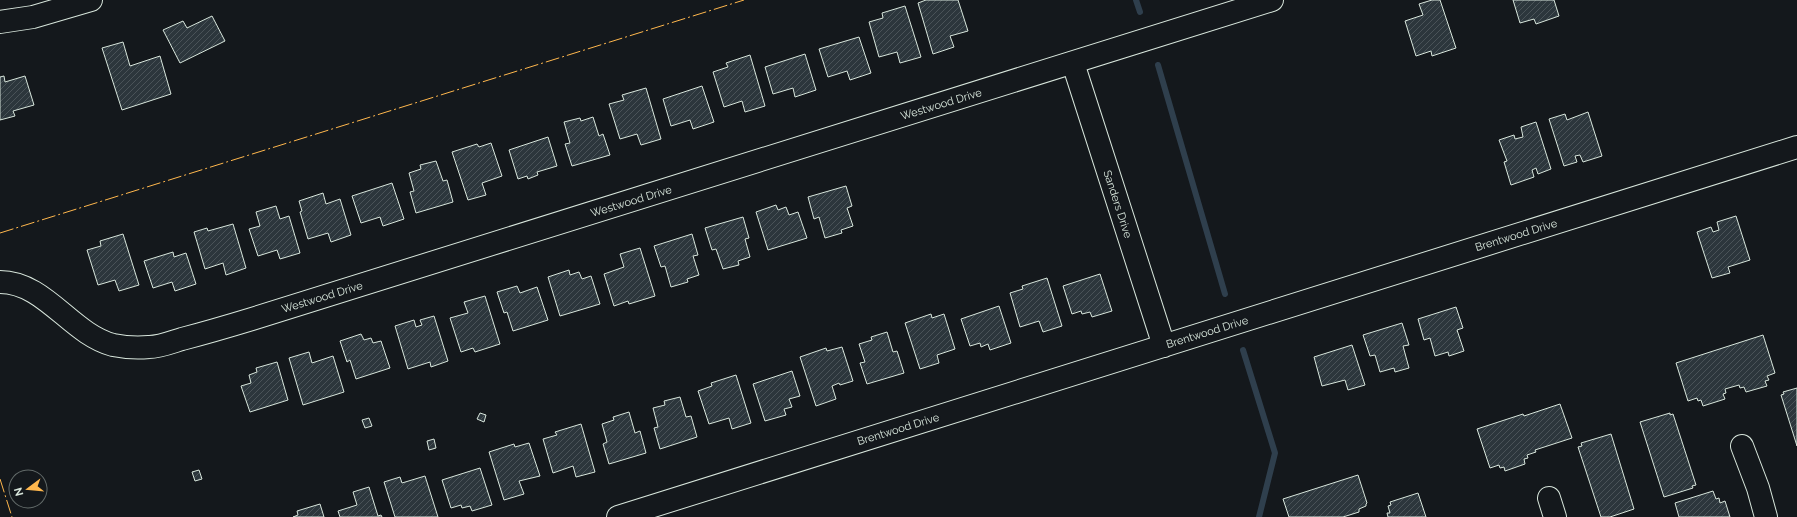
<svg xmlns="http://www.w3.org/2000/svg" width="1797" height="517" font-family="Raleway,sans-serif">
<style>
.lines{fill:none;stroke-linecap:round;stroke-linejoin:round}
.stream{stroke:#2f3f4d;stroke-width:6}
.building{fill:url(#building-hatch);stroke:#d8e6dc}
.minor-casing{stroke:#d8e6dc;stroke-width:24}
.minor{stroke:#14181c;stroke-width:22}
.power{stroke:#ffb74d;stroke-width:1;stroke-dasharray:14 3 2 3;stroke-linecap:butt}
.labels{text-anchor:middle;stroke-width:3;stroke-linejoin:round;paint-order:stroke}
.street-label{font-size:11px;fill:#d8e6dc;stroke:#14181c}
</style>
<defs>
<pattern id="building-hatch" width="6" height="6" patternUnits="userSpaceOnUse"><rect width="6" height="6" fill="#2c363c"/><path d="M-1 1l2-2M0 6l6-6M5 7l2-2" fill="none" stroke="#4a5358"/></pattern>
</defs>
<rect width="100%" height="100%" fill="#14181c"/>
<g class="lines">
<path class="stream" d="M1136,0l4,12
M1158,65l67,229
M1243,350l32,103 -16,64"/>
</g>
<path class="building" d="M926,0h32l10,31 -18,5 4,11 -21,7 -15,-51z
M1432,0h8l16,48 -24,8 -1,-5 -15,5 -11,-35 18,-6 -4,-11z
M1513,0h41l5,16 -23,8 -2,-5 -14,4z
M905,6l16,51 -21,6 -3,-11 -18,5 -10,-35 14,-4 -1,-5z
M212,16l13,25 -45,22 -17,-33 20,-9 4,7z
M859,37l12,36 -21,7 -3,-9 -19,6 -9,-28z
M123,42l7,24 30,-10 11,38 -49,16 -20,-62z
M805,54l11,36 -21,7 -2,-9 -20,6 -8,-27z
M750,55l15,51 -20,6 -3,-11 -18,6 -11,-35 15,-5 -2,-4z
M4,76l1,6 20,-6 9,29 -21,6 2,5 -15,4v-43z
M702,86l12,36 -21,7 -3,-9 -19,6 -8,-27z
M646,88l15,51 -20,6 -4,-11 -17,5 -11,-35 15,-4 -2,-5z
M1588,112l14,44 -19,6 -3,-7 -5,1 2,6 -13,4 -15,-47 16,-5 2,6z
M593,117l6,19 4,-2 7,21 -38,11 -7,-22 5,-1 -6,-21 16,-4 1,3z
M1536,122l15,47 -13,5 -2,-6 -4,2 2,7 -23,8 -7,-23 3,-1 -8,-21 15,-5 1,4 8,-2 -2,-10z
M548,137l9,29 -20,6 1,3 -10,4 -1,-3 -9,3 -9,-29z
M491,143l11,33 -20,7 4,12 -18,5 -16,-48 25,-8 2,3z
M436,161l7,20 4,-1 6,22 -37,11 -6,-21 4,-1 -5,-18 12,-4 -1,-4z
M392,183l12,36 -21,7 -3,-9 -19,6 -9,-27z
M846,186l6,20 -5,2 6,18 -12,4 1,3 -17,5 -6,-21 -5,2 -6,-22z
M323,193l3,11 14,-5 11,36 -20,7 -3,-9 -20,6 -8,-27 2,-1 -3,-10z
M776,205l2,5 8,-3 3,8 9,-3 9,26 -39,12 -12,-38z
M276,206l4,13 9,-3 11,37 -20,6 -3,-9 -19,6 -9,-27 11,-3 -4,-14z
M1736,216l14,44 -22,7 2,6 -18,5 -15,-46 14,-5 2,5 6,-2 -2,-8z
M743,217l6,21 -4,1 5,18 -12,4 1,4 -16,4 -7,-20 -4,1 -7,-22z
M233,224l13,44 -20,7 -3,-12 -18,6 -11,-37 13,-4 1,3z
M123,234l16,51 -20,6 -4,-11 -17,5 -11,-35 14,-4 -1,-5z
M692,234l6,21 -5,1 6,19 -12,4 1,3 -17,5 -6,-21 -4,1 -7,-21z
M640,248l15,48 -26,8 -1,-3 -14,5 -10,-32 20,-7 -4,-13z
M173,252l1,5 12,-4 10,31 -21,7 -3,-9 -19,6 -9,-27z
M569,270l1,5 9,-3 3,7 9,-3 9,28 -40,12 -12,-39z
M1100,274l12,37 -20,6 -2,-5 -8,2 -1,-3 -9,3 -9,-28z
M1047,278l15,48 -19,6 -4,-11 -19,6 -10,-34 13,-4 -1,-3z
M517,286l3,7 17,-6 11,33 -35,11 -6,-19 -3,1 -7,-21z
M485,296l15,48 -25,8 -2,-4 -12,4 -11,-34 18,-5 -4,-11z
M999,306l12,37 -21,7 -2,-6 -7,3 -1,-4 -10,3 -9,-27z
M1456,307l7,21 -6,2 7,21 -15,5 -1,-4 -13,4 -5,-18 -6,2 -6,-21z
M931,314l1,4 12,-4 11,35 -18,6 2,8 -19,6 -15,-46z
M434,316l14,45 -17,6 -1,-5 -22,7 -13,-43 19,-6 2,7 6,-2 -2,-5z
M1402,323l7,22 -6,1 6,22 -14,4 -1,-4 -14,4 -5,-17 -5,1 -7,-21z
M887,332l6,20 4,-1 7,22 -37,11 -7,-21 5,-1 -6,-18 13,-4 -1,-3z
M361,334l3,6 7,-2 2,5 8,-2 9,27 -34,11 -6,-19 -3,2 -7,-21z
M1763,335l12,38 -8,3 2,4 -4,1 2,5 -21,6 -2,-5 -4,1 -1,-3 -14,4 1,4 -3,1 2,5 -22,7 -2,-6 -3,1 -1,-3 -9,3 -12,-38z
M1352,345l13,40 -17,5 -3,-10 -23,6 -8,-29z
M842,347l11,34 -13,4 -1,-2 -7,3 4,13 -20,7 -16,-49 26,-9 1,3z
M309,352l3,11 21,-7 11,36 -41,13 -14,-47z
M277,362l11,38 -38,12 -9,-26 10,-3 -2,-8 8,-3 -1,-4z
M792,371l8,25 -11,3 3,8 -8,2 2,6 -21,6 -12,-37z
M736,375l15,48 -19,6 -3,-11 -20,6 -11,-33 14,-5 -1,-3z
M1797,388v58l-16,-51 3,-1 -1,-2z
M680,397l6,20 5,-1 6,21 -37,12 -6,-21 4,-1 -5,-19 12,-3 -1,-4z
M1560,404l12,34 -37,12 1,2 -9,3 1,3 -4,1 1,5 -20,7 -1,-4 -4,1 -1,-3 -9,3 -13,-39 46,-15 1,2z
M629,412l6,21 5,-2 6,22 -37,11 -6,-20 4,-2 -5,-18 12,-4 -1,-3z
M480,413l6,2 -2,7 -7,-3z
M1670,413v2l3,-1 23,71 -4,1 1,2 -29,9 -24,-75z
M369,418l3,8 -7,2 -3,-8z
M581,424l14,48 -19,5 -3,-11 -20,7 -10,-34 14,-4 -2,-3z
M1611,434l23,75 -24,8h-9l-23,-70 4,-1 -1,-3z
M434,439l2,9 -7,2 -2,-9z
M529,443l11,33 -21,5 5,13 -20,6 -15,-48 25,-8 1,3z
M480,468l12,37 -20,6 -2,-5 -8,2 -1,-3 -10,3 -9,-28z
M199,470l3,9 -7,2 -3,-9z
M1358,475l9,28 -1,1v2l-7,3v3l-16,5h-54l-6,-18z
M425,476l13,41h-43l-11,-35 16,-5 2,6z
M369,487l9,29 3,-1 1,2h-42l-2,-6 19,-6 -4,-13z
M1713,491l3,8 3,-1 1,5 5,-2 5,16h-51l-4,-14z
M1418,493l8,24h-38l-1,-4h3l-2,-7 3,-1 -1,-3z
M320,504l4,13h-31l5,-2 -1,-4z"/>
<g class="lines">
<defs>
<path id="minor" d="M0,22l33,-5 58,-17
M1073,63l91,283
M0,282c45,0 71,52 113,63 10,2 26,3 36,2 11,0 23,-5 33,-8 23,-6 47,-13 70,-20l1020,-319
M1742,446l16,42 8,29
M1549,498l6,19
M618,517l1179,-370"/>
</defs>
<use href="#minor" class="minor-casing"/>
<use href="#minor" class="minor"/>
<path class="power" d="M0,233l744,-233
M0,479l12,38"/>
</g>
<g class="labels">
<g class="street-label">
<text transform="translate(941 104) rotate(-17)" y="4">Westwood Drive</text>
<text transform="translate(631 201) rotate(-17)" y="4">Westwood Drive</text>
<text transform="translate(1118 204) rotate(72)" y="4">Sanders Drive</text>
<text transform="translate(1516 235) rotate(-17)" y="4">Brentwood Drive</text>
<text transform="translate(322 297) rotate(-17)" y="4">Westwood Drive</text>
<text transform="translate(1207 332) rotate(-17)" y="4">Brentwood Drive</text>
<text transform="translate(898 429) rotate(-17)" y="4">Brentwood Drive</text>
</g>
</g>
<g transform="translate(28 489) rotate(254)"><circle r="19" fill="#14181c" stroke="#626a69"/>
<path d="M0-3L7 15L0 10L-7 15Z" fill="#ffb74d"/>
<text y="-6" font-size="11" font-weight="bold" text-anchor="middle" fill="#d8e6dc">N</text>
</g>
</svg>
